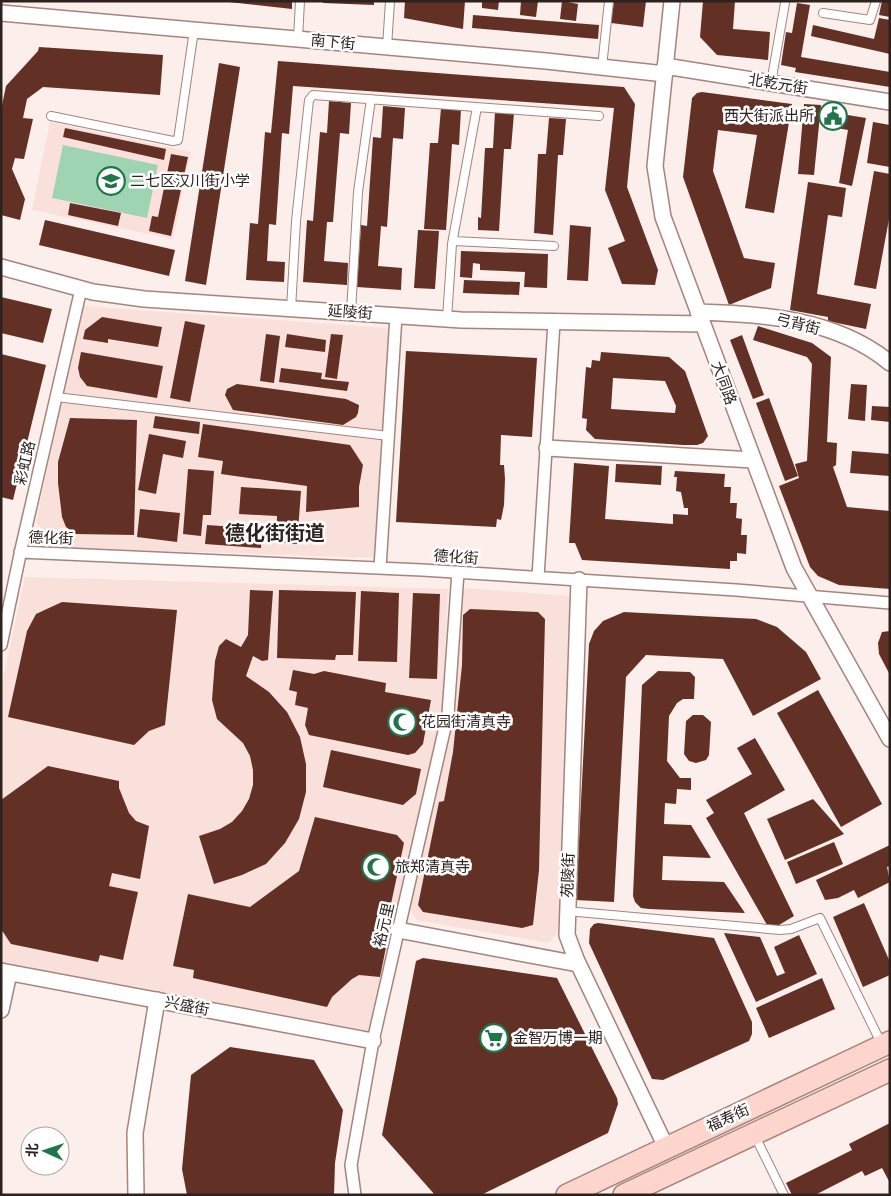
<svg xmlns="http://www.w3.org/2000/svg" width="891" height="1196" font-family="Manrope,'Noto Sans SC',sans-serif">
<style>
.built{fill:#fae0da}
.green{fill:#9fd4b2}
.building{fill:#633025;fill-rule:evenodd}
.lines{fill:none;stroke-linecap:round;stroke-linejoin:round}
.service-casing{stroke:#a4857e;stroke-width:10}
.pedestrian-casing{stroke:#a4857e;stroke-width:14}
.minor-casing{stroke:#a4857e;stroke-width:18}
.secondary-casing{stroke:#a4857e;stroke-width:24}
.service{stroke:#fff;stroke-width:8}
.pedestrian{stroke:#fff;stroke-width:11}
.minor{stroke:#fff;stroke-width:15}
.secondary{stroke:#fdd5cc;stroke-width:21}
.labels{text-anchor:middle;stroke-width:5;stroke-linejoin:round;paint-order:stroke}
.street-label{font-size:15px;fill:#2e221f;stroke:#fff}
.poi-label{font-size:15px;fill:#2e221f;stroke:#fff;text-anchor:start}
.district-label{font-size:20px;font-weight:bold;fill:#2e221f;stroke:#fff}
</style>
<rect width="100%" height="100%" fill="#fceeeb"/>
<path class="built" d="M50,122l141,30 -18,87 -141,-29z
M83,306l306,22 -14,230 -326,-11 -13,-26z
M25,577l423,12 -6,123 -71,319 -370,-69v-274z
M462,588l111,8 -15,335 -9,12 -132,-23 -7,-10 43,-197z"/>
<path class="green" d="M63,145l95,20 -11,53 -95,-20z"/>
<path class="building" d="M220,1h72v8z
M323,1h51v4l-51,-2z
M405,1h60l-2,28 -59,-11z
M482,1h17l-1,9 -16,-2z
M521,1h17l-2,16 -16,-2z
M562,1l16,3 -2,17 -16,-2z
M614,1h32l-3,26 -32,-4z
M703,1h32l-2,28 37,3 -2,28 -51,-5 -17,-18z
M882,1h8v16l-11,-2z
M797,3l13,2 -9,52 89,15v15l-95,-15 1,-4 -15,-3 5,-33 6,1z
M473,15l126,10 -1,14 -126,-11z
M879,18l11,2v34l-79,-18 2,-11 61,14z
M39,47l124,8 -3,40 -117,-8 -16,12 -4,19 10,1 -9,40 -9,-1 -3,11 13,30 -5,21 -19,-5v-105l5,-24 32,-35z
M278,61l346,26 11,17 -8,83 31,83 -3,15 -33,-1 -14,-36 17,-7 -20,-51 9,-82 -321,-22 -4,48 -7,-1 -6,92 -7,-1 -2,37 18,1 -1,20 -38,-2 4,-57 8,1 7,-92 6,1z
M219,63l21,4 -34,218 -21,-4z
M702,92l90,12 -18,109 -29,-5 12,-73 -39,-5 -5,41 31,87 31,5 -4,25 -42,17 -46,-128 9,-79 5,-5z
M329,101l22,2 -2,31 -9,-1 -7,89h-6l-3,39 24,2 -1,22 -44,-3 4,-62 6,1 7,-89 7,1z
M804,104l17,1 -7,70 -16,-1z
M383,106l22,2 -2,31 -10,-1 -6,89 -6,-1 -3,40 24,2 -1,22 -44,-3 4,-62 6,1 6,-89 8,1z
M441,108l20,1 -2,36 -7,-1 -6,86 -22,-1 6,-86h8z
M823,111l43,7 -14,68 -13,-3 9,-53 -27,-5z
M495,112l19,1 -3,36h-7l-5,82 -21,-1v-13l3,1 4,-70h8z
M549,118l17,1 -3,36h-5l-5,80 -19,-2 4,-79h8z
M873,122l17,3v42l-23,-4z
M65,128l101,21 -2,11 -101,-23z
M171,154l17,3 -17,79 -22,-5 3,-15 6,1z
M874,171l16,3v40l-14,75 -22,-4z
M808,182l38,6 -4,29 -14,-2 -11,79 54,10 -5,25 -38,-8v-4l-38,-7z
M70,203l51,10 -3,13 -50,-11z
M45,220l130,30 -6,26 -130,-31z
M570,225l21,2 -3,54 -21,-1z
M418,230l21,1 -4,58 -21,-1z
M461,251l87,3 -1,34 -23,-1 1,-15 -45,-2v-6l-7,-1 -1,15 -12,-1z
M464,280l56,2 -1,13 -56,-2z
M1,297l51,12 -9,34 -42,-10z
M102,317l60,10 -4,20 -50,-8v4l-25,-4 2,-9z
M185,321l20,4 -15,77 -20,-4z
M758,326l54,17 19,14 -4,85 10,1 -1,22 -3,2 14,40 43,4v78l-51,-4 -21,-9 -8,-9 -31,-81 20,-8 -4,-14 12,-3 5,-97 -5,-7 -54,-17z
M266,334l14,2 -6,47 -14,-2z
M287,334l39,6 -1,12 -40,-5z
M331,334l12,1 -6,44 -12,-2z
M742,335l22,60 -11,4 -23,-59z
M406,351l131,7 -5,79 -31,-2 -1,30h4l1,14 -1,26 -3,15 -4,-1 -1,8 -100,-5z
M81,352l82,14 -6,32 -70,-12 -7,-9 -2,-9z
M601,352l68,5 16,14 23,65 -5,7 -6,2h-14l-88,-6 -9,-9 1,-11 -5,-1 4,-51 5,1 1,-8 8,1zM613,378l52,3 11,25 -1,7 -64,-4z
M1,354l45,11 -33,135 -12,-3z
M281,368l41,5 -1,6 28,3 -2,9 -68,-9z
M237,384l109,15 13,6 -1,8 -2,4 -13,8 -110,-15 -8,-15 2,-6z
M851,384l16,1 -2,36 -17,-2z
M769,398l29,78 -13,5 -29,-78z
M872,406l18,1v15l-19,-2z
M155,416l45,6 -1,12 -46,-6z
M70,418l67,2 -3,115 -58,-1 -10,-7 -4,-10 -4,-34v-21z
M203,424l147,21 13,20 -4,22v20l-53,5 1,-26 -86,-12 2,-13 -25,-4z
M149,434l37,7 -3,17 -20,-4 -7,40 -18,-4z
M852,451l38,3v22l-40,-3z
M574,463l35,3 -4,53 68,5v-10l15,1v-7h-4l-3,-16 -5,-1 1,-14h-3l1,-6 50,3 -1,13h7l-1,16h7l-1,15 6,1 -1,16h6l-1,19 -9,-1v8h-7v8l-148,-9 -7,-17h-6z
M616,464l46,2 -1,19 -46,-3z
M188,469l26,2 -3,44h-8l-2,21 -18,-2z
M241,487l60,4 -4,53 -21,-2 1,-26 -38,-2z
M140,509l40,4 -3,29 -40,-5z
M207,525l55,4 -1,19 -56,-4z
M250,590l23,1 -5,69 -6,1 -9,-5 -7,20 23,16 18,20 13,25 6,27v28l-7,27 -14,24 -19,21 -24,11 -28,9 -15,-48 21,-7 12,-7 10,-11 7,-12 4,-14v-15l-3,-14 -7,-13 -26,-24 -5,-19 3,-39 4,-15 7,-7 15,8 7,-12z
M279,590l77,2 -3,63h-17l-1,5 -58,-2z
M361,591l38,2 -2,69 -39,-1z
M413,593l27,1 -3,85 -28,-1z
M62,602l115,8 -12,115 -16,6 -15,14 -126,-28 19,-86 9,-17z
M470,609l68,3 7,7 -6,251 -6,55 -11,3 -99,-16 -5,-7 21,-103 5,-1 9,-49 9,-87 1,-50z
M624,612l132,7 21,8 29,25 15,27 -68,37 -30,-57 -77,-4 -20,22 -12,225 -38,-2 13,-256 5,-13 9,-10z
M890,631v44l-11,-21 -1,-11 4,-11z
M293,670l21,4 10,-3 62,12 -1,9 46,8 -8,44 -8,9 -7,2 -99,-20 -4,-10 3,-17 -13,-3 2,-13 -8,-2z
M658,671l32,1 5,5 -1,22h-11l-6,4 -8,13 -2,45 13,17h11v12l-14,-1 -1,15 -11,-1 -1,21 27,1 20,33 -48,-2 -1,24 62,2 21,31 -96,-4 -8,-1 -6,-6 -2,-6 9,-211z
M818,690l64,114 -41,23 -64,-114z
M693,715h10l8,7 -2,33 -3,5 -10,3 -7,-2 -5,-7 2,-33z
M755,738l30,52 -41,23 50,103 -15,9h-12l-61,-107 8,-5 -8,-13 46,-26 -15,-26z
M331,750l90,19 -5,25 -13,11 -80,-18z
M48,766l71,15v7l10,25 7,8 13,5 -9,53 -28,-6 -3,13 29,6 -15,68 -23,-5 -2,7 -87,-18 -10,-15v-129z
M813,799l31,35 -59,26 -18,-41z
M315,817l82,18 7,8 -22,103 4,1 -6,30 -21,-2 -7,4 -20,18 -5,10 -134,-29 1,-8 -21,-4 15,-72 62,13 49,-36z
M834,842l9,22 -47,20 -9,-22z
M890,845v21l-3,1 3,15 -32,16 -4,-8 -16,8 -13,2 -9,-20z
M864,903l26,59v13l-27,12 -30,-70z
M598,923l116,15 38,84v12l-3,7 -86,39 -11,-1 -63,-136 1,-14 4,-5z
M724,933l36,4 17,39 8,-3 -11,-26 25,-12 18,39 -61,28z
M423,958l134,20 60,120 1,6 -10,29 -127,62h-46l-53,-60 34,-174z
M822,978l13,31 -66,29 -13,-30z
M230,1047l84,13 29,50 -8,53 -1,32h-147l-5,-26 9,-94z
M890,1123v60l-8,-15 -17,8 -3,-5 -47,24h-23l-6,-12 66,-33 -3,-6z"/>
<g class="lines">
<defs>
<path id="service" d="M823,13l47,7 6,-19
M298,39l2,-38
M387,47l3,-46
M602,67l7,-66
M771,83l14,-80
M51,116l122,25 5,-1 16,-110
M453,241l101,5
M291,309l5,-88 13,-121 4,-5 286,21
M351,312l7,-120 13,-93
M447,319l5,-75 25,-137
M56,397l333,39
M566,911l214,19 11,-1 29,-11 62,127
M755,1136l29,59"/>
<path id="pedestrian" d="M20,552l402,18 314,20 154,13
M380,568l16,-252
M538,577l16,-255
M1,645l21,-100 59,-256
M355,1195l-4,-30 22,-124 75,-327 10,-142"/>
<path id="minor" d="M672,1l-17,165 8,51 131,351 96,171
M1,13l545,48 119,13
M665,66l225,36
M1,267l92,25 51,7 317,21 242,4
M698,312c67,2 139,7 192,51
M547,448l206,12
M579,580l-12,355 9,24 90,188
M398,930l180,34
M1,971l372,70
M1,1010l8,-37
M136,1195l-1,-62 22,-133"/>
<path id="secondary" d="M567,1195l323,-153
M624,1195l266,-125"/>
</defs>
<use href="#service" class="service-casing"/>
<use href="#pedestrian" class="pedestrian-casing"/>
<use href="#minor" class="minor-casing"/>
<use href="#secondary" class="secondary-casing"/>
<use href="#service" class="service"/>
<use href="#pedestrian" class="pedestrian"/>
<use href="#minor" class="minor"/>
<use href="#secondary" class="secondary"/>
</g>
<defs>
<symbol id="civic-ring" viewBox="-11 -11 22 22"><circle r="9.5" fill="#fff" stroke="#1e764a" stroke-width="1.5"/><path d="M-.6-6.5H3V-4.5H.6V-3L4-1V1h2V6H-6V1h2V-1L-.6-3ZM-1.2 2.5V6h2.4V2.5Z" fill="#1e764a"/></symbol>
<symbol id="school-ring" viewBox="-11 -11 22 22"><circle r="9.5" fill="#fff" stroke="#1e764a" stroke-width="1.5"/><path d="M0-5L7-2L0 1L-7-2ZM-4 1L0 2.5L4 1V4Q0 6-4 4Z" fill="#1e764a"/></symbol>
<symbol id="mosque-ring" viewBox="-11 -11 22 22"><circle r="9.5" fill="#fff" stroke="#1e764a" stroke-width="1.5"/><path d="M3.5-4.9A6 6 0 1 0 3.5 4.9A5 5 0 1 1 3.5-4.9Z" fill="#1e764a"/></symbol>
<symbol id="supermarket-ring" viewBox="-11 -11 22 22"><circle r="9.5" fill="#fff" stroke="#1e764a" stroke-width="1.5"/><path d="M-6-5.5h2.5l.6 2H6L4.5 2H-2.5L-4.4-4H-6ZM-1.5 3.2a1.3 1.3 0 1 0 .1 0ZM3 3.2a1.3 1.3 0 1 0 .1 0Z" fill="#1e764a"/></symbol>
</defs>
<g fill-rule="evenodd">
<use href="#civic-ring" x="817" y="100" width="32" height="32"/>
<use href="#school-ring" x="95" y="165" width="32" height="32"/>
<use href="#mosque-ring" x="386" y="706" width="32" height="32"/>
<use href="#mosque-ring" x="360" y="851" width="32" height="32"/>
<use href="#supermarket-ring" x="478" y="1022" width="32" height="32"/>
</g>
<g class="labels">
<g class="street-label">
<text transform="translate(333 42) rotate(5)" y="5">南下街</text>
<text transform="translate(778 84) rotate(9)" y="5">北乾元街</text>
<text transform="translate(350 312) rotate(4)" y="5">延陵街</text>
<text transform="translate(798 324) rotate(14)" y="5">弓背街</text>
<text transform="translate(724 383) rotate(70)" y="5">大同路</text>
<text transform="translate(25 463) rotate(-77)" y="5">彩虹路</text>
<text transform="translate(51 538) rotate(2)" y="5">德化街</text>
<text transform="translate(456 557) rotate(4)" y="5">德化街</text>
<text transform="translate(568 875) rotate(-88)" y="5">苑陵街</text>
<text transform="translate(384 925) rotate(-77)" y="5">裕元里</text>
<text transform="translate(187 1006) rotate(11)" y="5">兴盛街</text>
<text transform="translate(728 1118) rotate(-25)" y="5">福寿街</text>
</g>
<g class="poi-label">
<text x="814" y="121" text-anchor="end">西大街派出所</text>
<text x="130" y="186">二七区汉川街小学</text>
<text x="421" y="727">花园街清真寺</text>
<text x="395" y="872">旅郑清真寺</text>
<text x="513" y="1043">金智万博一期</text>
</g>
<g class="district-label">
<text x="275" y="540">德化街街道</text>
</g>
</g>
<rect width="891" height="1196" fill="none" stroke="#2e221f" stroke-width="5"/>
<g transform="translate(45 1151) rotate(273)"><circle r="24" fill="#ffffff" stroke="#aba7a5"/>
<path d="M0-4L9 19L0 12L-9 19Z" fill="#1e764a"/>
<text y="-8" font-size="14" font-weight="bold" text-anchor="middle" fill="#2e221f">北</text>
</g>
</svg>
